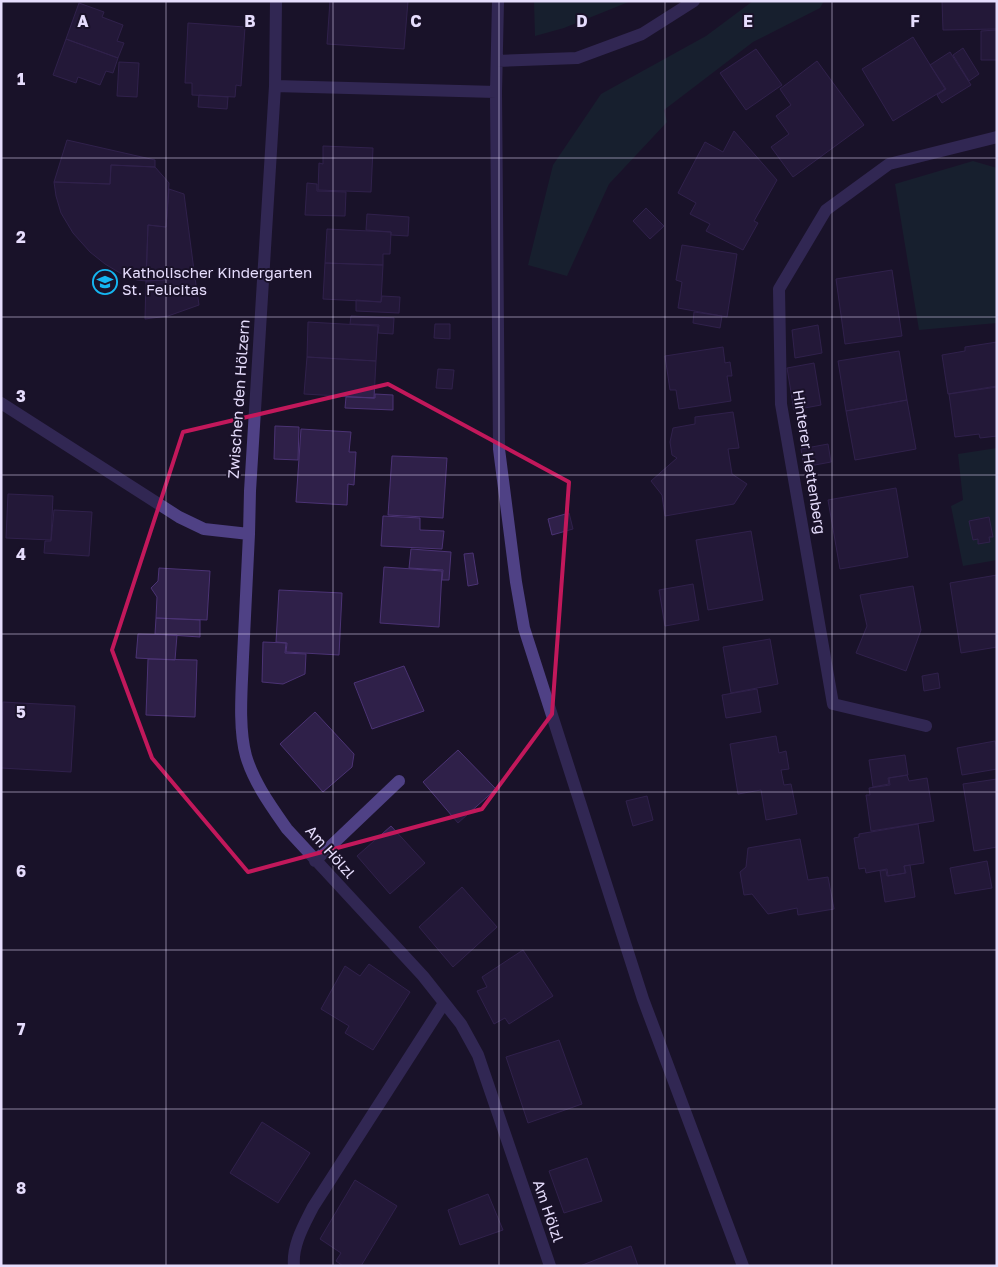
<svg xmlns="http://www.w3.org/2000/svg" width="998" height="1267" font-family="'Golos Text',sans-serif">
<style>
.green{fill:#162f33}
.building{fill:#2f2049;stroke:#4b3374}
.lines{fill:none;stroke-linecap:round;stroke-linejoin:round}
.minor{stroke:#4f4185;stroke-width:12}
.marked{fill:none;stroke:#c2185b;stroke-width:4;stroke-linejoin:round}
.grid{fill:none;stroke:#e6ddfd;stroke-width:1;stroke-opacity:0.55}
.labels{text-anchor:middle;stroke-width:4;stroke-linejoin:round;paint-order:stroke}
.poi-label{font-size:15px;fill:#e6ddfd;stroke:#1a1229;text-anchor:start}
.street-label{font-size:15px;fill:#e6ddfd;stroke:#1a1229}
.grid-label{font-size:16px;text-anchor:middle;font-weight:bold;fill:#e6ddfd;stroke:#1a1229;stroke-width:4;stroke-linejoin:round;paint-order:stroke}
</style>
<rect width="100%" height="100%" fill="#1a1229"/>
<path class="green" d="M534,1h97l-67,27 -29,8z
M753,1h71l-4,7 -67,34 -89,68 3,12 -58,62 -42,92 -39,-11 25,-100 48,-71 105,-58z
M973,161l24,7v155l-78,7 -24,-146z
M997,448v112l-34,6 -12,-60 12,-6 -5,-46z"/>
<path class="building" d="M330,1h78l-4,48 -77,-5z
M942,1h55v28l-54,1z
M79,3l25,9 -2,5 21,8 -6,16 7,2 -6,15 -52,-19z
M188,23l57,4 -4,59 -5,-1 -1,12 -43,-2v-12h-7z
M997,30v30h-16v-29z
M913,37l32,52 -52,32 -31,-52z
M66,39l52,19 -5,15 -7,-2 -6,14 -22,-8 -2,6 -23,-8z
M963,48l16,26 -10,7 -16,-26z
M756,49l26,36 -36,25 -26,-37z
M950,52l21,33 -29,18 -5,-8 9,-6 -16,-24z
M817,61l47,64 -71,52 -22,-30 18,-13 -13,-18 15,-11 -11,-16z
M119,62l20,1 -2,34 -20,-1z
M199,95l29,2 -1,12 -29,-2z
M734,131l43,49 -23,41 4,2 -15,27 -37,-19 4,-7 -20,-10 6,-11 -18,-10 27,-51 18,10z
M67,140l88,20v7l-44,-2 -1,19 -56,-2z
M323,146l50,2 -2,44 -53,-2 1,-27 4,1z
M111,165l44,2 14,16 -3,44 -18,-2 -2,56 -9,-1 -17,-7 -15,-9 -15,-12 -17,-19 -12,-20 -5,-17 -2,-14 56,2z
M307,183l10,1v7l29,1 -1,24 -40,-1z
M169,189l15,5 11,84 -49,3 2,-56 18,2z
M646,208l18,18 -14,13 -17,-18z
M367,214l42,3 -1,19 -17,-1v-3l-25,-2z
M327,229l64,3 -1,22h-7v11l-58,-2z
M682,245l55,9 -10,63 -49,-9 4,-26 -6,-2z
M325,263l58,2 -2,37 -58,-3z
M892,270l10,66 -57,8 -9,-65z
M195,278l4,27 -31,11 -23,3 1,-38z
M382,296l18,1 -1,16 -43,-2v-11l25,2z
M694,312l28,4 -2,12 -27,-5z
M351,316l43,2 -1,16 -15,-1 1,-8 -29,-1z
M308,322l70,4 -2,35 -69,-4z
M435,324h15v15l-16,-1z
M818,325l4,28 -27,5 -3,-28z
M997,342v44l-49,8 -6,-39 23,-4v-4z
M723,347l2,16 5,-1 2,14h-5l4,25 -52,8 -3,-19h-6l-5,-34z
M899,351l8,49 -61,11 -8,-50z
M307,357l69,4 -2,37 -70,-4z
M814,363l7,42 -27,5 -7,-42z
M438,369l16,1 -2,19 -16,-1z
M997,387v49l-17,2 -1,-4 -24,3 -6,-43z
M375,394l18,1v15l-48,-2 1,-11 29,1z
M907,400l9,49 -61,11 -9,-49z
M733,412l6,36 -11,1 4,25 15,10 -13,20 -69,12 -3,-21 -11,-14 26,-23 -5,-3 -2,-13 3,-14 22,-4v-7z
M275,426l24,1 -1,33 -24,-1z
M301,429l50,3 -2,20h7l-2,33 -6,-1 -1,21 -51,-3z
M828,444l3,18 -27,5 -3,-18z
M392,456l55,2 -4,60 -55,-3z
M896,488l12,69 -68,12 -12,-69z
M8,494l45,2 -2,44 -45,-2z
M54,510l38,2 -3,44 -45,-3 1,-12h6z
M569,513l4,16 -21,6 -4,-16z
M383,516l37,2v12l24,1 -2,18 -61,-3z
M989,517l4,20h-4l1,5 -12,2v-5l-5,1 -4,-19z
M751,531l12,69 -55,10 -12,-70z
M411,549l40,3 -2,28h-7l1,-10 -34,-2z
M473,553l5,31 -10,2 -4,-32z
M384,567l58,4 -3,56 -59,-4z
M159,568l51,3 -3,49 -51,-2 1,-21 -6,-9 7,-7z
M997,575v72l-36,6 -11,-70z
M693,584l6,36 -34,6 -6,-36z
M913,586l8,44 -15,41 -50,-18 11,-27 -7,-31z
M279,590l63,3 -3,62 -53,-3 1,-9 -11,-1z
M156,618l44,2v17l-45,-3z
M138,634l39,1 -2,25 -39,-2z
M770,639l8,45 -47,9 -8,-46z
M263,642l23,1 -1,10 21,1 -1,20 -22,10 -21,-2z
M148,659l49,1 -2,57 -49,-2z
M404,666l20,45 -52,18 -18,-46z
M938,673l2,15 -16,3 -2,-15z
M757,689l4,23 -35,6 -4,-23z
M3,702l72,4 -4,66 -70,-4z
M315,712l39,42 -2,13 -29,25 -43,-48z
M776,736l3,17 7,-2 3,18 -8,1 3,15 7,-1 6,30 -31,6 -5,-30 -23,4 -8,-50z
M995,741l2,9v19l-35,6 -5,-27z
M458,750l38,39 -38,34 -35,-41z
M905,755l3,20 -20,3 1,6 -16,3 -4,-27z
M907,775l2,6 18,-3 7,43 -63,10 -5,-36h4l-1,-7 21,-3 -1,-7z
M997,779v68l-23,4 -11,-67z
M647,796l6,24 -20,6 -7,-25z
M918,824l6,39 -20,3 1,7 -17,3 -1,-7 -21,4 -1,-5 -6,1 -5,-31 5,-1v-3z
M391,826l34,37 -35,31 -33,-38z
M800,839l8,41 20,-3 6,32 -36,6 -1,-7 -29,6 -16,-20 -8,1 -4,-23 6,-5 2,-19z
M987,861l5,27 -37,6 -5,-26z
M910,865l5,32 -30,5 -5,-31 6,-1 1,6 19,-3 -2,-7z
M462,887l35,40 -44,40 -34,-40z
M523,950l30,46 -44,28 -4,-6 -11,6 -17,-33 10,-4 -5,-10z
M369,964l41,28 -37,58 -28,-17 4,-7 -28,-17 24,-43 15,10z
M559,1040l23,64 -54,19 -22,-66z
M262,1122l48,31 -32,50 -48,-30z
M587,1158l15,43 -38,12 -15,-42z
M355,1180l42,26 -36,60h-18l-7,-5 5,-8 -21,-14z
M488,1194l15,36 -43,15 -12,-35z
M631,1246l7,20h-58z"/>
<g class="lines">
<path class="minor" d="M498,1l-2,91 3,357 17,133 8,46 119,371 100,267
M497,61l80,-3 65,-24 52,-33
M275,86l1,-85
M1,403l178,114 25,12 45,5 1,-43 25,-405 221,6
M249,534c-2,41 -4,82 -6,123 -1,29 -5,70 3,99 8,27 25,50 41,73l136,147 38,48 17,31 72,211
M926,726l-93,-22 -52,-300 -2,-115 47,-79 63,-46 108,-27
M315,861l84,-80
M294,1266c-2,-21 10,-41 19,-59l131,-204"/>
</g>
<path d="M0 0H998V1267H0ZM388,384l181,98 -17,232 -70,95 -234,63 -96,-114 -40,-108 71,-218z" fill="#1a1229" fill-opacity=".55" fill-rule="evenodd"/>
<path class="marked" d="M388,384l181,98 -17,232 -70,95 -234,63 -96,-114 -40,-108 71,-218z"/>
<path class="grid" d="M166,1v1265M333,1v1265M499,1v1265M665,1v1265M832,1v1265M1,158h996M1,317h996M1,475h996M1,634h996M1,792h996M1,950h996M1,1109h996"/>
<defs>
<symbol id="school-ring" viewBox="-11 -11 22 22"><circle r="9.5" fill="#1a1229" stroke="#15b6f1" stroke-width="1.5"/><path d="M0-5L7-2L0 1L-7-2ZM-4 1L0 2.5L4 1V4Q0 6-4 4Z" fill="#15b6f1"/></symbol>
</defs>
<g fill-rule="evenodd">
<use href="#school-ring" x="91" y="268" width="28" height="28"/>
</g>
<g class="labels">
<g class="poi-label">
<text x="122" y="278">Katholischer Kindergarten<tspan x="122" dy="17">St. Felicitas</tspan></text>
</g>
<g class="street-label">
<text transform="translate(239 399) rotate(-86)" y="5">Zwischen den Hölzern</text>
<text transform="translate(809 462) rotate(81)" y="5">Hinterer Hettenberg</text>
<text transform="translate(330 852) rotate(48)" y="5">Am Hölzl</text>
<text transform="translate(548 1211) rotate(71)" y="5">Am Hölzl</text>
</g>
</g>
<g class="grid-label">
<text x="83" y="27">A</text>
<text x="250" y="27">B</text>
<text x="416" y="27">C</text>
<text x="582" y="27">D</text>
<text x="748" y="27">E</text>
<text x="915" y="27">F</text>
<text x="21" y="85">1</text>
<text x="21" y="243">2</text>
<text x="21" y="402">3</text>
<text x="21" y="560">4</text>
<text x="21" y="718">5</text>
<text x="21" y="877">6</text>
<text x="21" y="1035">7</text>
<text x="21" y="1194">8</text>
</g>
<rect width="998" height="1267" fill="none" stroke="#e6ddfd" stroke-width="5"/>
</svg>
